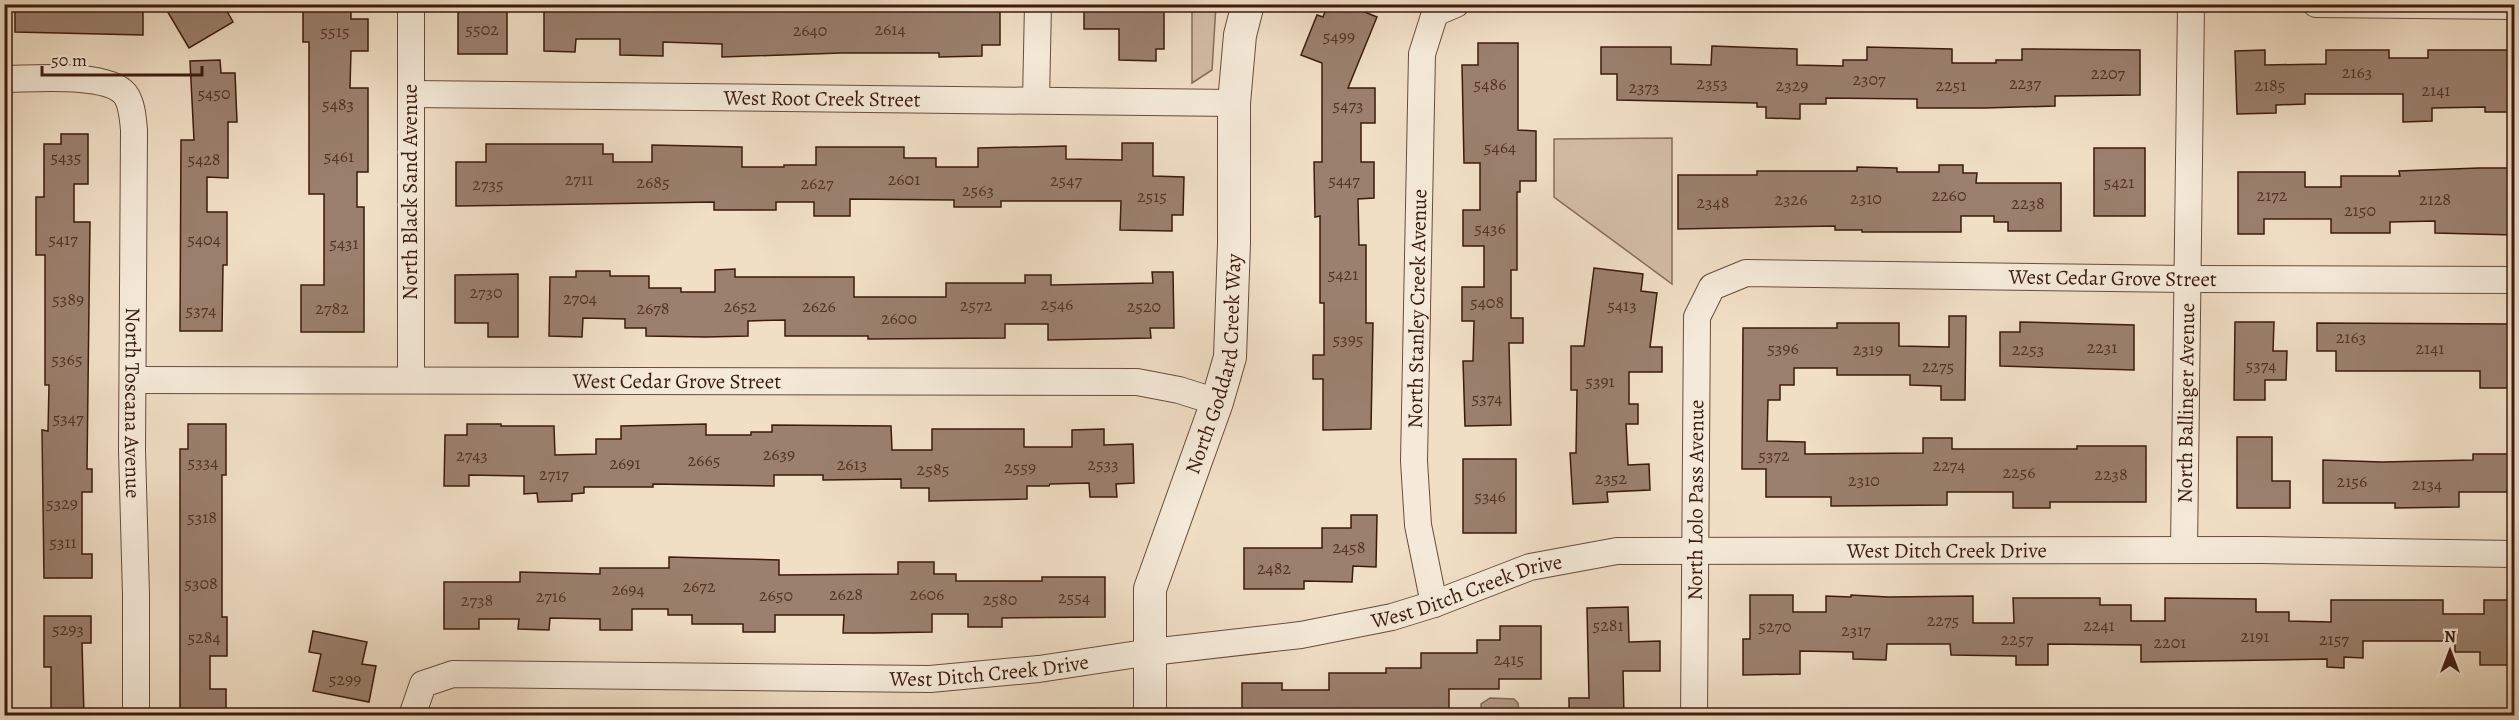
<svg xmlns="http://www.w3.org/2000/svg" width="2519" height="720" font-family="Alegreya,serif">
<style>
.green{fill:#d2bda6;stroke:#886c5a;stroke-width:1.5}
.water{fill:#b39c86;stroke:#846856;stroke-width:1.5}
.building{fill:#9a806d;stroke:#3d1b0d;stroke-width:1.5}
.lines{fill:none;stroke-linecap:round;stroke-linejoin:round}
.minor-casing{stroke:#6a4c3b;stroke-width:28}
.tertiary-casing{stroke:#6a4c3b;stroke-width:34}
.minor{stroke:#f5ead9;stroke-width:26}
.tertiary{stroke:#f5ead9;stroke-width:32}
.labels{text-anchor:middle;stroke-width:6;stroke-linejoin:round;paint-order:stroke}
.number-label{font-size:18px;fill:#543425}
.street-label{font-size:21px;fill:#3d1b0d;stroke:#f5ead9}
</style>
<rect width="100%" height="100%" fill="#f0dec5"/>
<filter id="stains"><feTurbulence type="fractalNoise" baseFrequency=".00333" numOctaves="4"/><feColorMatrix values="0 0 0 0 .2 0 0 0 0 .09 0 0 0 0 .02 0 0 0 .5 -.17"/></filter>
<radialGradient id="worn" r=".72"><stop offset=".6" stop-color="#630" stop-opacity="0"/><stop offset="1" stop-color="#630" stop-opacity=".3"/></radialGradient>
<path class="green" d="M1192,5h24l-4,65 -20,13z
M1672,138v146l-118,-87v-58z"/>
<path class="water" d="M1490,698l24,1 4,4 1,10c-11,5 -27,2 -38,-3v-6z"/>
<path class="building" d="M15,4h128v31l-128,-3z
M163,4h60l10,18 -44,26z
M303,4h48v15h17v32h-17l-1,37h18v84h-11v35h7v125h-63v-47h23v-91h-15v-152h-6z
M458,4h49v50h-49z
M544,4h215v3l241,-3v41h-18v11l-43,1v-4h-98l-119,4v-13l-59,-2v14l-43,-1v-16h-44l-1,13 -31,-1z
M1084,4h80v45h-8v12l-37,-1v-31h-35z
M1328,4h17l32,13 -29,71h27v35h-14v39h13v36l-16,1 1,46h7v78h7l-2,106 -48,1v-51h-10v-24h11v-52h-4v-87l-5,1 -1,-55h8v-99l-21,-8 16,-40 6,2z
M1478,43h40v87l18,1v50h-16v11h-3v78h-6v48h12v25h-14l2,82 -46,1 -2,-65h10l1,-40h-12v-34h22v-41h-21v-36h17v-47h-16l-2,-98h16z
M1712,46l85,3v16l46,1v-6h24v-13l85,2v14h44v-3h26v-11l118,1v45l-85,1v10l-70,2h-68v-9l-91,-1v6h-26v15l-34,-1v-11h-9v-4l-140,-3v-26h-16v-27h70v17l40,1z
M2265,50v15l61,-1v-14h63v8h39v-8h86v62h-29v-5l-53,1v13l-29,1v-28h-98v10l-29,1v8l-39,1 -2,-63z
M220,60l1,13h14l2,49h-9v56l-21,-1v35h20v53h-4l-1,66h-42l1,-191h13l-4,-79z
M61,134h27v50h-14v38h16l-3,247h5v23h-10v62h10v24h-48l-2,-148 6,1 1,-46h-4v-130h-9v-58h8v-53h17z
M1122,143h31v33l31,1 -1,38h-11v16l-52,-1 1,-29h-120v6h-47v-7l-104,-1v17h-36v-14h-38v8h-62v-8l-258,4v-44h30v-18h117v10h10v8h39v-17l90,2v20h42v-2h32v-18h88v11h32v9h42v-19l88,-2v13l56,1z
M2094,148h51v68h-51z
M1939,165h24v8h14l-1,10h85v48h-53v-9h-14v-6h-33v16h-99v-2h-27v-4l-157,3v-54h79v-4h100v-4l40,1v4h42z
M2479,168h35v67l-79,-2v-12l-45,1v11h-59v-14h-67v15h-26v-62h67v15h36v-11h59l-1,-5z
M1594,268l49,6 -2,17 16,2 -7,54h12v25h-33v32h9v20h-12l2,41 21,-1 1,26 -43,2 1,10 -35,2 -3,-51h6l1,-63h-6v-44h13z
M735,269v8h119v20h92v-14h79v-8h26v10l102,-2 -1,-11h21l1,56h-24l1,10 -103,2v-16h-43v14l-137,1v-3h-83v-16l-37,1v15l-42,1 -60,-1v-8h-21v-9l-42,-1 -1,19 -33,-1 1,-59h26v-6h34v5h39v12h32v4h34v-22z
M518,274v63h-30v-14h-33v-48z
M1949,316h17l-1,84h-24v-14l-31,-1v-10h-73v-7h-43v17h-14v15h-12l-1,41 38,1v12l118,-1v-15h29v11h125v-3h69v56h-96v6h-37v-16h-66v13l-116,1v-9h-65v-28h-24l1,-141h94v-5h62v23l50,1z
M2020,322l114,3v45l-134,-4v-34h20z
M2235,322h39l-1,29h14l-1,29h-21v20h-31z
M2317,323l197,1v64h-34v-17h-144v-20h-19z
M188,424h38v51h-4v142h5v39h-17v33h16v27h-46v-267h8z
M467,424h34v2h53l1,29 41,-1v-15h25v-13l85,-2v11h45v-3h21v-7l119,1 1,24h40v-21h92v18h48v-17l32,-1v16l29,-1 1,39 -18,1 1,13h-27l-1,-14 -39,1 -1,2h-22v13l-98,2v-13h-28v-9l-78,1v-5h-49v11l-121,-2v3h-69v6l-12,1v7l-34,1 -1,-9 -13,1v-18l-55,-1v11h-25l1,-51h22z
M2237,437h35v44h18v27h-53z
M2473,454h41v38h-55v15l-64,1v-5h-72v-43l59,2 91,-2z
M1463,459h53v74h-53z
M1351,515h26l-1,52 -23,-1 -1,16 -48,-1v8h-60v-41h78v-20h29z
M669,557l110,3v15l119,-1v-12h36v12h22v7h86v-4h63v40l-103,1v9h-34v-13h-36v18l-57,1h-32l1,-18h-69v17h-32v-8h-51v-9h-24v-6h-36v21h-32v-11l-50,-1 -1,12 -31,-1 1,-10h-40v10h-35v-47h76v-10l80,2v-6h69z
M1750,595h43v17h33v-16l25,1v-2l37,2 85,-1v27h41l-1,-25h87v7h31v16h34v-23l91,1v13h33v9l42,1v-22h112v14h41v-14h30v65h-34v-13h-25v-11h-92v17l-19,-1v11l-17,-1v-8l-186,3v-17l-93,-1v21h-32v-9l-65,-1 -1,-11h-63l-1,16 -33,-1v-7l-53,-1v23l-57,1v-36h7z
M1628,607l1,35 31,-1v30h-37l1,45h-55v-18h20l-2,-90z
M44,616h47v27h-9l2,73h-33v-49h-7z
M1500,626h41v53h-42v10h-50v27h-207v-33h40v7h47v-17h57v-5h35v-15h56v-13h23z
M313,631l54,11 -5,22 14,2 -7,36 -56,-11 8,-37 -12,-2z"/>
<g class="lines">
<defs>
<g id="minor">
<path d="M2316,4l198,2"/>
<path id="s1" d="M4,79c28,0 103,-7 121,15 7,9 8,25 9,36l-2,320 4,145v121"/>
<path id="s2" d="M411,94l823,9"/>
<path d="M1036,100l2,-96"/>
<path id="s3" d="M134,380l1003,2 42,8 38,12"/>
<path d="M411,380v-376"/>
<path id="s4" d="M2184,550l7,-546"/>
<path id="s5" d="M1434,604l-16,-79 -4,-64 8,-407 13,-41 21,-9"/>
<path id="s6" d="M412,716l11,-32 30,-10 477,5 109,-10 112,-17 150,-17 91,-18 42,-13 96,-37 87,-16 645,-1 252,4"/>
<path id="s7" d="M1694,716l3,-399 15,-30 34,-14 441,6 327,1"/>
</g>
<g id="tertiary">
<path id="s8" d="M1150,716v-127l67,-187 13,-45 4,-114v-140l6,-68 8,-31"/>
</g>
</defs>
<use href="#minor" class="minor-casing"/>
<use href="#tertiary" class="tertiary-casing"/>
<use href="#minor" class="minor"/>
<use href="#tertiary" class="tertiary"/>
</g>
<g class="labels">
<g class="number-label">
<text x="482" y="35">5502</text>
<text x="890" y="35">2614</text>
<text x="810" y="36">2640</text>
<text x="335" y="37">5515</text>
<text x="1339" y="42">5499</text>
<text x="2357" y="78">2163</text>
<text x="2108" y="79">2207</text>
<text x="1869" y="85">2307</text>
<text x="1712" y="89">2353</text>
<text x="2025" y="89">2237</text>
<text x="1490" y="90">5486</text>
<text x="1792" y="91">2329</text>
<text x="1951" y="91">2251</text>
<text x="2270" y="91">2185</text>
<text x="1644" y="93">2373</text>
<text x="2436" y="96">2141</text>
<text x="214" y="99">5450</text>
<text x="338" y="110">5483</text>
<text x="1348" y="111">5473</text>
<text x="1500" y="153">5464</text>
<text x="339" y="162">5461</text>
<text x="66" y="163">5435</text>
<text x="204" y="165">5428</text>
<text x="579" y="185">2711</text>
<text x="904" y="185">2601</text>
<text x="1066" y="186">2547</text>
<text x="1344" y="186">5447</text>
<text x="653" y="188">2685</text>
<text x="2119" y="188">5421</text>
<text x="817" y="189">2627</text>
<text x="488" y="190">2735</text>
<text x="978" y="196">2563</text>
<text x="1949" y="201">2260</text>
<text x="2272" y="201">2172</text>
<text x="1152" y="202">2515</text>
<text x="1866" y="204">2310</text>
<text x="1791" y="205">2326</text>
<text x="2435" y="205">2128</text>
<text x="1713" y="208">2348</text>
<text x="2028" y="209">2238</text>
<text x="2360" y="216">2150</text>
<text x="1490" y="234">5436</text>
<text x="63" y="245">5417</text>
<text x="204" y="245">5404</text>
<text x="344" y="249">5431</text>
<text x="1343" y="280">5421</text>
<text x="486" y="298">2730</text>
<text x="580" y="304">2704</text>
<text x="68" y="305">5389</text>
<text x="1487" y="308">5408</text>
<text x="1057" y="310">2546</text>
<text x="976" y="311">2572</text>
<text x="1622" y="311">5413</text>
<text x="740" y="312">2652</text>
<text x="819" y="312">2626</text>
<text x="1144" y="312">2520</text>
<text x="332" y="314">2782</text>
<text x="653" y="314">2678</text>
<text x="201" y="316">5374</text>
<text x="899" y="324">2600</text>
<text x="2351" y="343">2163</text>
<text x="1348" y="345">5395</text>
<text x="2102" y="353">2231</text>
<text x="1783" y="354">5396</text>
<text x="2430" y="354">2141</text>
<text x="1868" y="355">2319</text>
<text x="2028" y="355">2253</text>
<text x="67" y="365">5365</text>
<text x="2261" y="371">5374</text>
<text x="1938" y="372">2275</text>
<text x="1600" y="387">5391</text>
<text x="1487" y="404">5374</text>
<text x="68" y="424">5347</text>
<text x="779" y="460">2639</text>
<text x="472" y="461">2743</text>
<text x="1774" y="461">5372</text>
<text x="704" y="466">2665</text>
<text x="203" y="468">5334</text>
<text x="625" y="469">2691</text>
<text x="852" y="470">2613</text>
<text x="1103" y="470">2533</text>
<text x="1949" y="471">2274</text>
<text x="1020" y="473">2559</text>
<text x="933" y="475">2585</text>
<text x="2019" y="478">2256</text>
<text x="554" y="480">2717</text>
<text x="2111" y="480">2238</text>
<text x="1611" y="484">2352</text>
<text x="1864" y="486">2310</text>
<text x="2352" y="487">2156</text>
<text x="2427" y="490">2134</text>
<text x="1490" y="502">5346</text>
<text x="62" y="509">5329</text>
<text x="202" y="523">5318</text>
<text x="63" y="548">5311</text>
<text x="1349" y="553">2458</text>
<text x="1274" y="574">2482</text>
<text x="201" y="589">5308</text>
<text x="699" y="592">2672</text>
<text x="628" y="595">2694</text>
<text x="846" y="600">2628</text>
<text x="927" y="600">2606</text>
<text x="776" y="601">2650</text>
<text x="551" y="602">2716</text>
<text x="1074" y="603">2554</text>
<text x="1000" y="605">2580</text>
<text x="477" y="606">2738</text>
<text x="1943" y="626">2275</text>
<text x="1608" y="631">5281</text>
<text x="2099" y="631">2241</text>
<text x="1775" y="632">5270</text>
<text x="68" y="635">5293</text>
<text x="1856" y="636">2317</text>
<text x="2255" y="642">2191</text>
<text x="204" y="643">5284</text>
<text x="2017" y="645">2257</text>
<text x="2334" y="645">2157</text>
<text x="2170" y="648">2201</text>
<text x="1509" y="665">2415</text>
<text x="345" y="685">5299</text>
</g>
<g class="street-label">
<text dy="7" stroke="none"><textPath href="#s2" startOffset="411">West Root Creek Street</textPath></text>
<text transform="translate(410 192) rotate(-90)" y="7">North Black Sand Avenue</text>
<text dy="7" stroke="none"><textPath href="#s7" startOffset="836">West Cedar Grove Street</textPath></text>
<text dy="7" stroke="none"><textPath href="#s5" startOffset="297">North Stanley Creek Avenue</textPath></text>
<text dy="7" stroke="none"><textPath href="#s8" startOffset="363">North Goddard Creek Way</textPath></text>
<text dy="7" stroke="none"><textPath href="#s3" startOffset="543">West Cedar Grove Street</textPath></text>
<text dy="7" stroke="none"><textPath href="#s4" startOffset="147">North Ballinger Avenue</textPath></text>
<text dy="7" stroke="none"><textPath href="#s1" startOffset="435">North Toscana Avenue</textPath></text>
<text dy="7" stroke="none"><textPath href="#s7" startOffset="216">North Lolo Pass Avenue</textPath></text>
<text dy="7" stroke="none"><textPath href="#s6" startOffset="1574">West Ditch Creek Drive</textPath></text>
<text dy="7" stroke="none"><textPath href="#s6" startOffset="1088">West Ditch Creek Drive</textPath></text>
<text dy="7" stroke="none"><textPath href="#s6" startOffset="602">West Ditch Creek Drive</textPath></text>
</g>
</g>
<rect width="2519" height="720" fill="none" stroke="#f0dec5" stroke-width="24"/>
<rect x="6" y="6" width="2507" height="708" fill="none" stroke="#3d1b0d" stroke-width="3"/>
<rect x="12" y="12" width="2495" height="696" fill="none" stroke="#3d1b0d" stroke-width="1.5"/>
<g transform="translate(2450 651)" stroke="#f5ead9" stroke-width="4.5" paint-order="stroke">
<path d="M0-4.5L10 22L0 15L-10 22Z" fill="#3d1b0d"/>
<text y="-9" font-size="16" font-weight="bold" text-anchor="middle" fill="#3d1b0d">N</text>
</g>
<path d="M42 66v9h160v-9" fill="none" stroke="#3d1b0d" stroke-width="3"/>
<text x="51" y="66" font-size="18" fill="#3d1b0d" stroke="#f5ead9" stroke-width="4.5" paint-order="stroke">50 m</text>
<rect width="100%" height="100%" filter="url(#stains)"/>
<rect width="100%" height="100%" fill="url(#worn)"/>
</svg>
